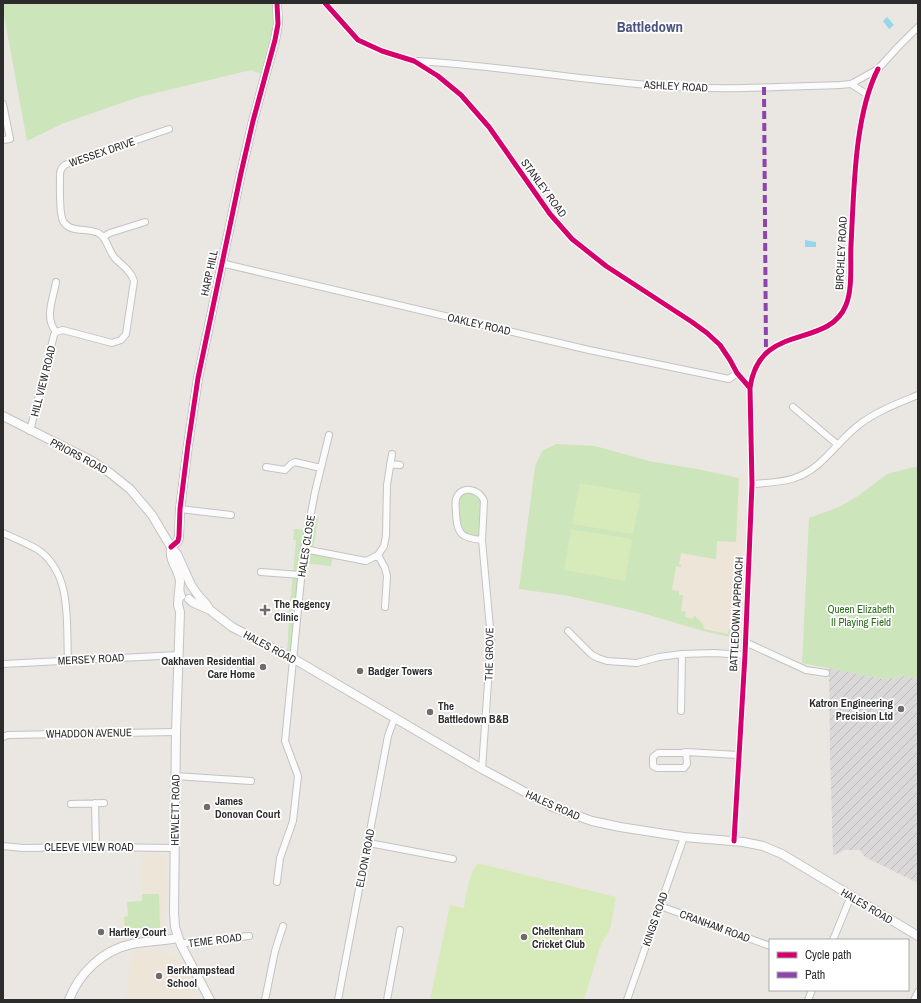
<svg xmlns="http://www.w3.org/2000/svg" width="921" height="1003" font-family="'Archivo Narrow',sans-serif">
<style>
.industrial{fill:url(#industrial-furrows)}
.education{fill:#ede5d7}
.grass{fill:#cce5bb}
.pitch{fill:#d7eab9}
.water{fill:#95d6ec}
.lines{fill:none;stroke-linecap:round;stroke-linejoin:round}
.street-casing{stroke:#c4c3c3;stroke-width:8}
.secondary-casing{stroke:#c4c3c3;stroke-width:10}
.street{stroke:#fcfbfb;stroke-width:6}
.secondary{stroke:#fcfbfb;stroke-width:8}
.quiet{stroke:#8e44ad;stroke-width:4;stroke-dasharray:8 4;stroke-linecap:butt}
.cycleway-casing{stroke:#fff;stroke-width:8}
.cycleway{stroke:#d6006c;stroke-width:5}
.poi-dot{fill:#6e6d6c;stroke:#fff;stroke-width:1.5}
.labels{text-anchor:middle;stroke-width:3.5;stroke-linejoin:round;paint-order:stroke}
.street-label{font-size:11px;fill:#2c2c2c;stroke:#fff}
.poi-label{font-size:11px;font-weight:bold;fill:#2c2c2c;stroke:#fff;text-anchor:start}
.park-label{font-size:11px;fill:#2b6b1a;stroke:#fff}
.district-label{font-size:15px;font-weight:bold;fill:#4c557e;stroke:#fff}
</style>
<defs>
<pattern id="industrial-furrows" width="10" height="10" patternUnits="userSpaceOnUse"><rect width="10" height="10" fill="#dad8d9"/><path d="M-1 1l2-2M0 10L10 0M9 11l2-2" fill="none" stroke="#bbbaba"/></pattern>
</defs>
<rect width="100%" height="100%" fill="#eae7e2"/>
<path class="industrial" d="M829,668l54,11 20,-3 15,2v205l-53,-26 -5,-7h-16l-2,2 -9,3 -3,-102z"/>
<path class="education" d="M556,444l39,2 54,15 48,8 47,10 -6,159 -35,-7 -64,-19 -70,-16 -50,-7 16,-122 7,-16z
M141,854h23l2,3 1,36 -3,31 -3,6 -5,3 -31,4 -8,-20 11,-1 -1,-14 15,-1z
M139,950h16l20,5 4,4 20,34 -13,7h-61l7,-48z"/>
<path class="grass" d="M3,3h269l2,20 -12,50h-4l-7,-3 -112,27 -75,26 -37,18 -24,-131z
M556,444l39,2 54,15 48,8 42,9 -3,64 -19,-1 -1,17 -1,1 -34,-6 -2,11 2,1v2l-5,-1 -4,24 7,1v4h4l-2,16 5,1 -1,5 8,2 1,-4 9,9 1,5 24,5 1,-5 1,1 5,8 -32,-7 -64,-19 -70,-16 -50,-7 16,-122 7,-16z
M918,466v212l-15,-2 -20,3 -81,-16 7,-145 30,-11 19,-11 29,-22z
M465,490l16,5 1,45 -23,-8 -2,-35z
M310,517l8,1 -5,32 20,5 -2,11 -28,-3 -9,96 -7,-3 3,-59 1,-1 5,-56h-3l1,-11 13,1z
M142,894h17l1,35 -35,1 -1,-13 4,-1 -1,-14 15,-1z"/>
<path class="pitch" d="M580,483l61,11 -8,40 -61,-10z
M571,529l61,10 -7,42 -61,-11z
M478,864l8,1 130,32 -6,33 -9,14 -17,56h-154l20,-95 14,3c2,-10 5,-39 14,-44z"/>
<path class="water" d="M887,17l7,8 -5,4 -6,-8z
M805,240l11,2v5h-11z"/>
<g class="lines">
<defs>
<path id="street" d="M325,3l33,37 24,11 32,10 24,15 23,19 28,32 61,87 22,25 34,27 86,56 15,11 13,12 10,15 7,13 13,15
M416,61c78,4 155,18 233,24 63,6 128,2 191,0l11,-1 27,-15 19,-21 21,-21
M851,84l17,11
M3,104l7,35 -7,1
M103,237l7,-4 35,-11
M221,263l368,87 140,29 8,-6
M56,332l7,-2 49,13 9,-3 5,-6 8,-53c-3,-11 -13,-16 -20,-24 -5,-6 -7,-18 -14,-23 -11,-7 -30,0 -37,-13 -4,-8 -3,-35 -3,-46 0,-6 3,-10 9,-12l100,-34
M56,332c-12,-15 -3,-32 0,-50
M793,407l45,38
M30,431l24,-96 2,-3
M390,464l10,1
M266,467l19,3 6,-6 4,-2 26,6
M752,484c32,-2 52,-3 75,-28 11,-11 21,-23 33,-32 17,-13 39,-21 58,-29
M180,509l51,6
M3,533c11,5 23,10 34,16 36,24 29,74 31,112
M304,549l62,12 12,-6 6,-9 2,-10 1,-51 5,-31
M378,555l7,13 2,8 -2,31
M261,572l40,3
M568,631l24,24 6,3 9,3 30,2 22,-6 23,-3 32,-1 31,2
M745,642l61,28 20,3
M3,664l176,-9
M681,711l1,-57
M3,737l5,-2 168,-3
M686,752l1,12 -3,4h-27l-4,-2v-9l5,-4h24l4,-1 52,3
M482,769l9,-130 -9,-99 2,-39c-4,-12 -23,-17 -28,-2 -1,4 0,11 0,15 1,21 6,24 26,26
M175,776l76,5
M95,803l1,44
M71,804l33,-1
M734,841l11,-186 7,-171 -2,-96c9,-67 78,-38 96,-83 7,-17 4,-43 5,-60 3,-53 3,-129 27,-176
M369,843l84,16
M3,846l20,2 73,-1 78,1
M277,882l3,-24 13,-37 5,-45 -13,-35 19,-192 11,-57 14,-57
M660,906l110,40
M833,940l18,-44
M181,945l4,-2 64,-7
M265,1000l10,-49 8,-25
M338,1000l50,-264 7,-19
M387,1000l13,-70
M627,1000l57,-163
M808,1000l4,-10
M914,1000l4,-8"/>
<path id="secondary" d="M3,416l89,45 18,12 20,16 22,26 19,32 6,7 14,31 7,10 8,9 4,6
M171,547l7,-6 1,-5 1,-27 8,-64 10,-67 43,-205 12,-52 22,-81 3,-16 -1,-21
M171,547c-2,16 7,20 9,34 0,5 -2,10 1,15
M179,591l-1,14 2,7 -4,120 -2,180 1,15 6,18 29,55
M189,599l3,3 18,8 22,17 62,32 188,110 71,38 39,14 28,6 64,10 59,5 20,4 19,8 136,82
M69,1000c10,-27 34,-50 63,-56 15,-3 31,-3 46,-6"/>
</defs>
<use href="#street" class="street-casing"/>
<use href="#secondary" class="secondary-casing"/>
<use href="#street" class="street"/>
<use href="#secondary" class="secondary"/>
<path class="quiet" d="M764,87l2,266"/>
<defs>
<path id="cycleway" d="M325,3l33,37 24,11 32,10 24,15 23,19 28,32 61,87 22,25 34,27 86,56 15,11 13,12 10,15 7,13 13,15
M171,547l7,-6 1,-5 1,-27 8,-64 10,-67 43,-205 12,-52 22,-81 3,-16 -1,-21
M734,841l11,-186 7,-171 -2,-96c9,-67 78,-38 96,-83 7,-17 4,-43 5,-60 3,-53 3,-129 27,-176"/>
</defs>
<use href="#cycleway" class="cycleway-casing"/>
<use href="#cycleway" class="cycleway"/>
</g>
<g class="poi-dot">
<path d="M263 604h4v4h4v4h-4v4h-4v-4h-4v-4h4z"/>
<circle cx="263" cy="667" r="4"/>
<circle cx="360" cy="671" r="4"/>
<circle cx="901" cy="709" r="4"/>
<circle cx="430" cy="712" r="4"/>
<circle cx="207" cy="807" r="4"/>
<circle cx="101" cy="932" r="4"/>
<circle cx="524" cy="937" r="4"/>
<circle cx="159" cy="976" r="4"/>
</g>
<g class="labels">
<g class="street-label">
<text transform="translate(676 86) rotate(3)" y="4">ASHLEY ROAD</text>
<text transform="translate(102 152) rotate(-19)" y="4">WESSEX DRIVE</text>
<text transform="translate(544 188) rotate(54)" y="4">STANLEY ROAD</text>
<text transform="translate(841 253) rotate(-87)" y="4">BIRCHLEY ROAD</text>
<text transform="translate(209 273) rotate(-78)" y="4">HARP HILL</text>
<text transform="translate(479 324) rotate(13)" y="4">OAKLEY ROAD</text>
<text transform="translate(43 381) rotate(-76)" y="4">HILL VIEW ROAD</text>
<text transform="translate(79 456) rotate(28)" y="4">PRIORS ROAD</text>
<text transform="translate(306 546) rotate(-81)" y="4">HALES CLOSE</text>
<text transform="translate(736 614) rotate(-87)" y="4">BATTLEDOWN APPROACH</text>
<text transform="translate(270 647) rotate(28)" y="4">HALES ROAD</text>
<text transform="translate(489 654) rotate(-89)" y="4">THE GROVE</text>
<text transform="translate(91 659) rotate(-3)" y="4">MERSEY ROAD</text>
<text transform="translate(89 733) rotate(-1)" y="4">WHADDON AVENUE</text>
<text transform="translate(553 805) rotate(24)" y="4">HALES ROAD</text>
<text transform="translate(175 810) rotate(-89)" y="4">HEWLETT ROAD</text>
<text x="89" y="851">CLEEVE VIEW ROAD</text>
<text transform="translate(365 858) rotate(-79)" y="4">ELDON ROAD</text>
<text transform="translate(867 906) rotate(31)" y="4">HALES ROAD</text>
<text transform="translate(655 919) rotate(-71)" y="4">KINGS ROAD</text>
<text transform="translate(715 926) rotate(20)" y="4">CRANHAM ROAD</text>
<text transform="translate(215 940) rotate(-7)" y="4">TEME ROAD</text>
</g>
<g class="poi-label">
<text x="274" y="608">The Regency<tspan x="274" dy="13">Clinic</tspan></text>
<text x="255" y="665" text-anchor="end">Oakhaven Residential<tspan x="255" dy="13">Care Home</tspan></text>
<text x="368" y="675">Badger Towers</text>
<text x="893" y="707" text-anchor="end">Katron Engineering<tspan x="893" dy="13">Precision Ltd</tspan></text>
<text x="438" y="710">The<tspan x="438" dy="13">Battledown B&amp;B</tspan></text>
<text x="215" y="805">James<tspan x="215" dy="13">Donovan Court</tspan></text>
<text x="532" y="935">Cheltenham<tspan x="532" dy="13">Cricket Club</tspan></text>
<text x="109" y="936">Hartley Court</text>
<text x="167" y="974">Berkhampstead<tspan x="167" dy="13">School</tspan></text>
</g>
<g class="park-label">
<text x="861" y="613">Queen Elizabeth<tspan x="861" dy="13">II Playing Field</tspan></text>
</g>
<g class="district-label">
<text x="650" y="32">Battledown</text>
</g>
</g>
<rect width="921" height="1003" fill="none" stroke="#2c2c2c" stroke-width="8"/>
<rect x="769" y="939" width="140" height="52" fill="#ffffff" stroke="#ababab"/>
<rect x="777" y="952" width="20" height="6" fill="#d6006c" stroke="#ababab"/>
<text x="805" y="959" font-size="12" fill="#2c2c2c">Cycle path</text>
<rect x="777" y="972" width="20" height="6" fill="#8e44ad" stroke="#ababab"/>
<text x="805" y="979" font-size="12" fill="#2c2c2c">Path</text>
</svg>
